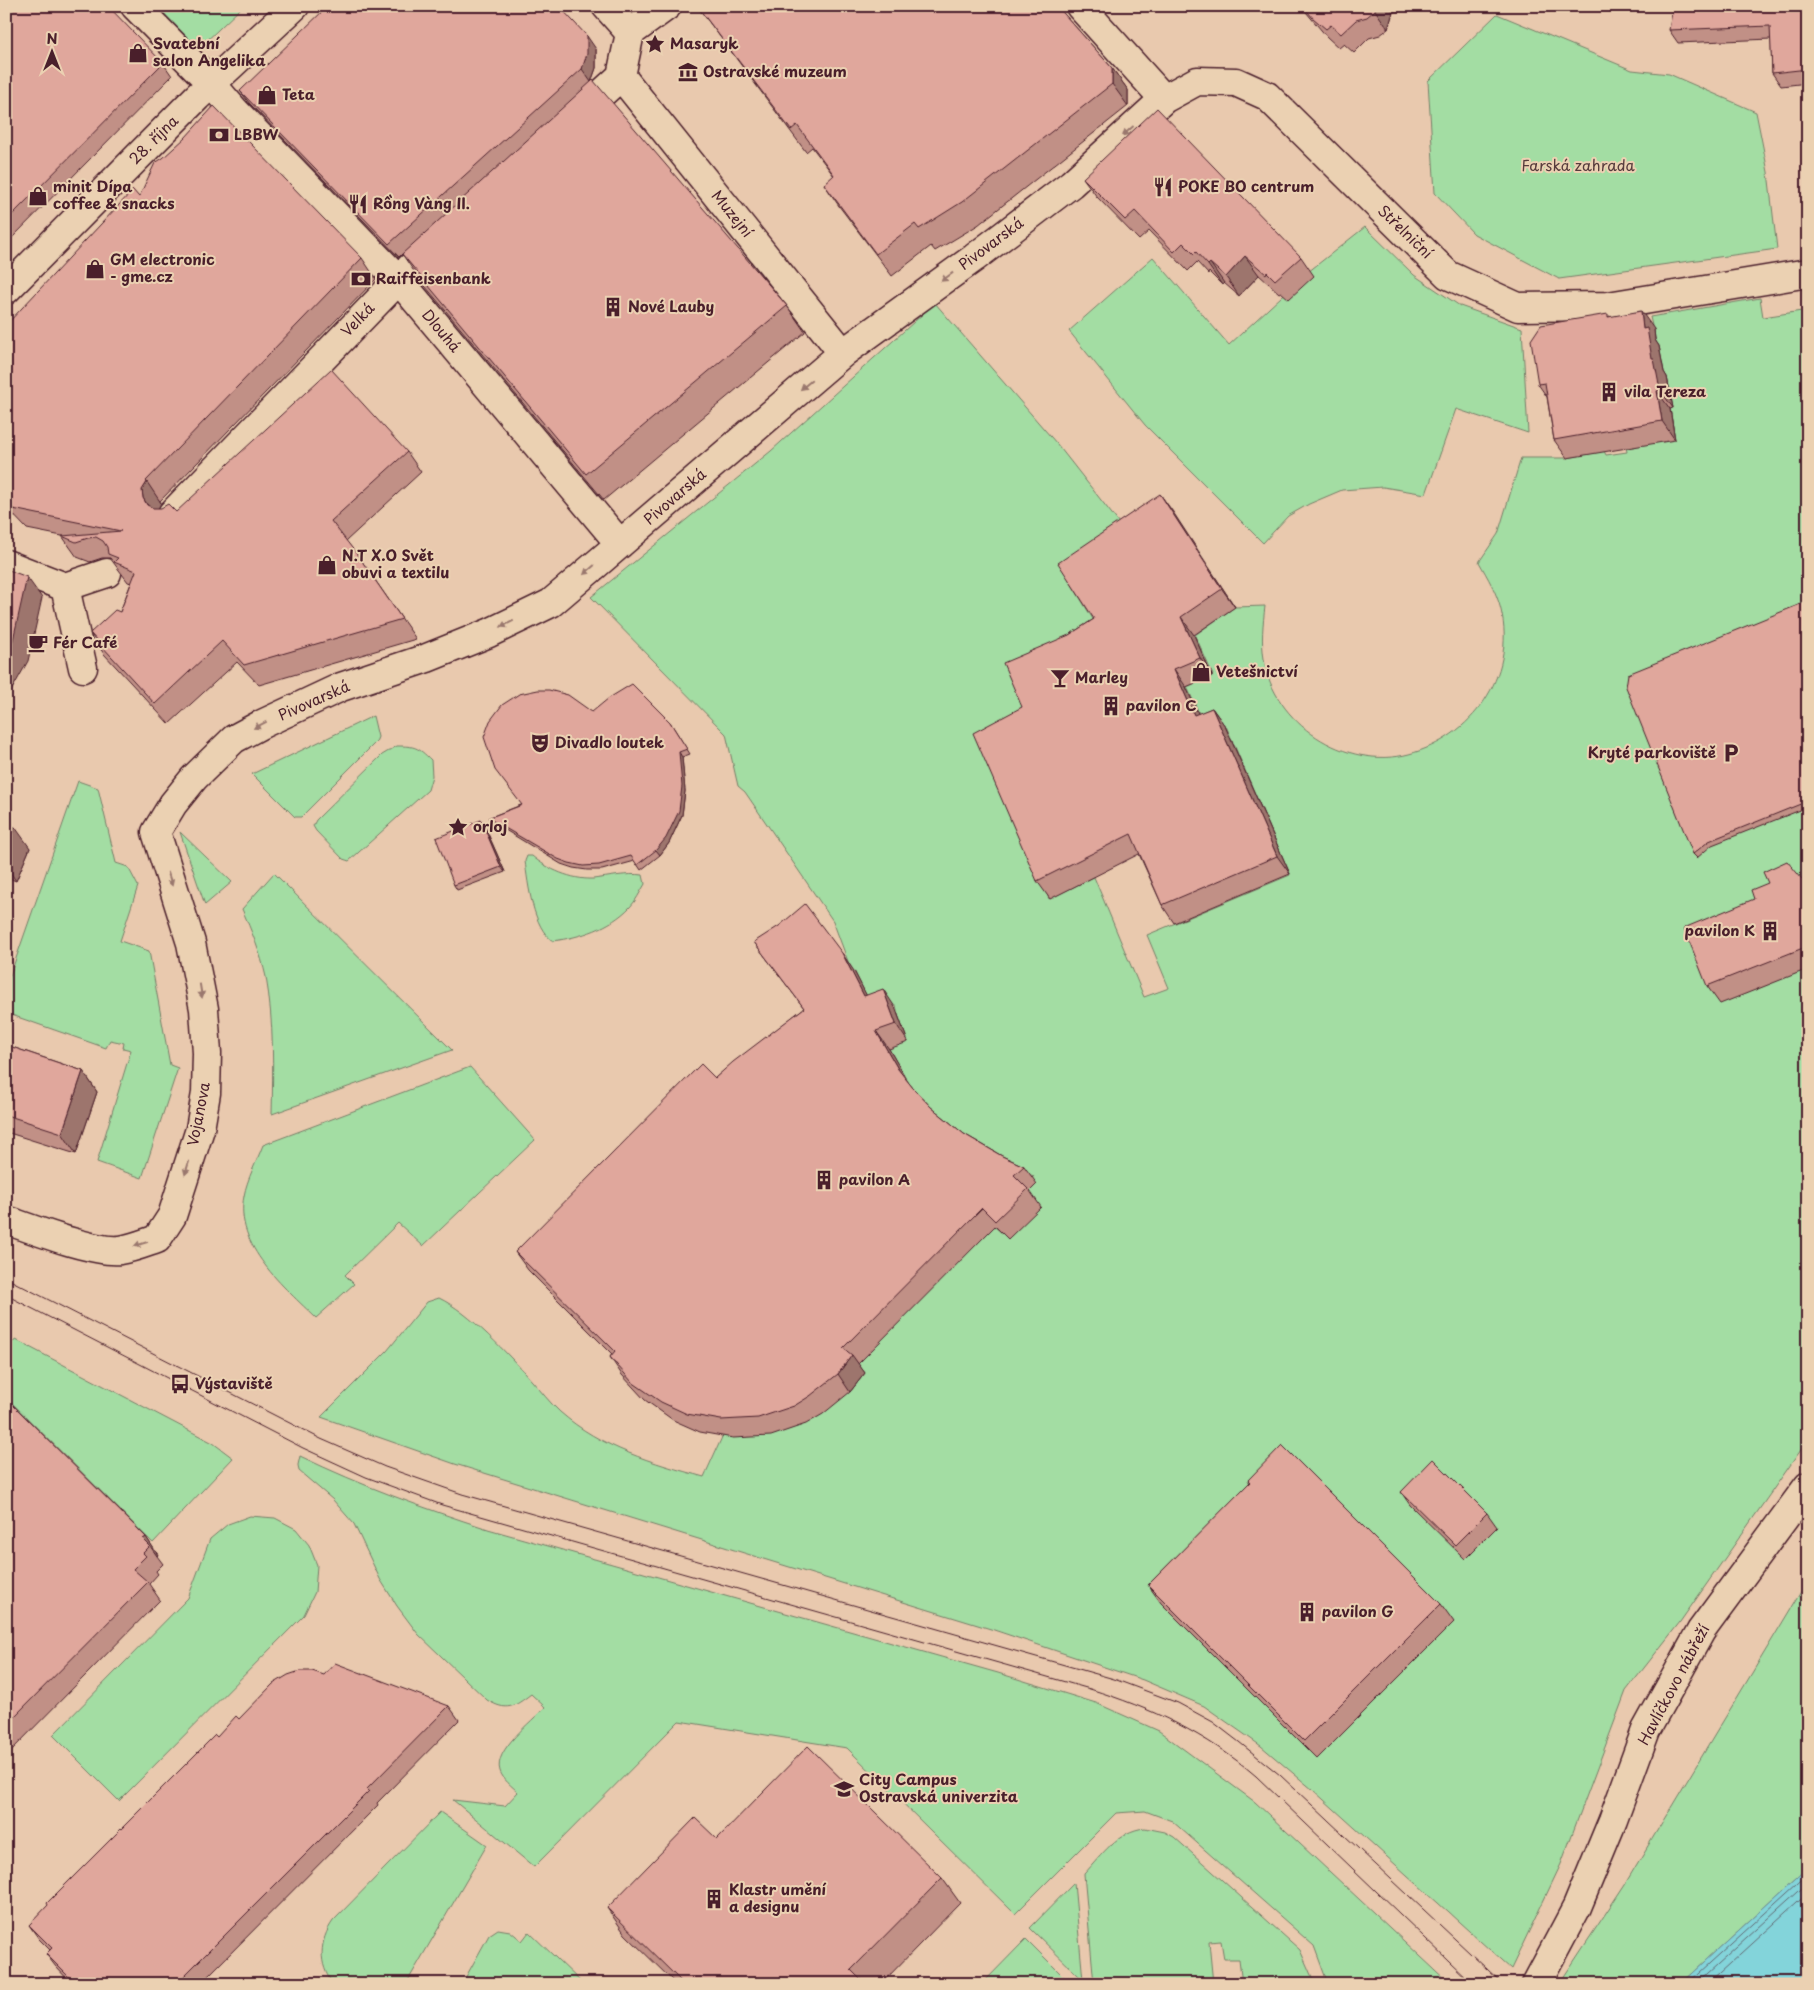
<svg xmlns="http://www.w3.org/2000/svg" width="1814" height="1990" font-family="'Playpen Sans',sans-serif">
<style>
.green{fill:#a3dda3;stroke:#767e67}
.water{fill:#83d4da;stroke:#6c8c94}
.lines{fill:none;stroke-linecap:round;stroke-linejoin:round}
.shore{stroke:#616771;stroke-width:1}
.street-casing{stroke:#4a1f2b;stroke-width:31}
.street{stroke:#ebd1b2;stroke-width:28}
.tram{stroke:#4a1f2b;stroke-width:1}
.wall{fill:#c19086;stroke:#4a1f2b}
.shaded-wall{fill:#9d756d;stroke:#4a1f2b}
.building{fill:#e0a79c;stroke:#4a1f2b}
.oneway{fill:#9a786e}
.labels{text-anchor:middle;stroke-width:4;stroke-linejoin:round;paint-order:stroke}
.poi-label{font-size:15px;font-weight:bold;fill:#4a1f2b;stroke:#ebd1b2;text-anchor:start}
.street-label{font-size:15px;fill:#4a1f2b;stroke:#ebd1b2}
.park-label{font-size:15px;fill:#573c3d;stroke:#ebd1b2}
</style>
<rect width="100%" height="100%" fill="#e9c9ae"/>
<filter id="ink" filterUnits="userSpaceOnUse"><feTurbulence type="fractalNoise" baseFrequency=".02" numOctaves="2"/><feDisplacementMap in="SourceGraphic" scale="10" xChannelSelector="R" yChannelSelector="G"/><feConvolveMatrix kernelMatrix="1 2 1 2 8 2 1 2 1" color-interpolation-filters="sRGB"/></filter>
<g filter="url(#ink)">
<path class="green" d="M157,6h86l-45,43z
M1497,14l135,56 37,4 87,38 12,60 9,77 -218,30 -85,-45 -39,-41 -7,-112z
M1365,227l49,48 46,31 62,22 6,105 -72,-24 -30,85 -43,-7 -41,3 -33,14 -21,12 -25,27 -118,-118 -76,-94 84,-74 76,88 79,-73z
M1760,298l3,19 45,-7v1130l-128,182 -54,69 -65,173 -50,105 -198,-179 -52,-44 -57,-40 -61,-26 -149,-50 -539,-166 -134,-47 66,-66 40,-49 12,-4c30,14 70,57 93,83 9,10 18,22 28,31 41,36 93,51 144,65l19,-42 125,-74 141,-139 14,12 21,-46 10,-12 -43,-14 -76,-69 -31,-49 18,-8 -6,-31 -25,7 -22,-48 -16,-43 -88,-129 -7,-6 -12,-52 -135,-137 180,-146 164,-148 122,141 73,93 -61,43 35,57 -70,88 -49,26 64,148 45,-22 50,120 25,-9 -22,-53 143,-60 -64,-149 -18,7 -21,-46 26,-12 -18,-40 40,-28 30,-1c-2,18 -4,35 -1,53 9,64 82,112 145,95 62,-16 108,-78 92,-144 -4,-17 -13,-32 -22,-48l19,-28 23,-76h46l37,-7 2,4 21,-3 -1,-5 49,-8 -5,-30 2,-1 -5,-31h-3l-14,-60z
M373,716l5,21 -2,5 -75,75h-6l-43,-43z
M397,746c18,0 21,1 34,14l1,16 -4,14 -79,71 -6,-2 -27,-28 -3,-5 3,-6 66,-65z
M78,781l20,7 18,75 12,4 10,19 -18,55 29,10 21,114 8,3 -36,110 -45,-16 34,-112 -8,-2 1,-5 -14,-3 -4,8 -100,-35v-26z
M180,832l52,50 -27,23z
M527,856h5c15,13 40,24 61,23 17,-2 33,-6 50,-4l2,9c-5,8 -9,17 -15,23 -20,21 -49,30 -77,34 -20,-13 -25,-57 -28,-80z
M274,873l178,177 -180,64c1,-45 2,-92 -6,-137 -5,-23 -15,-47 -24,-68z
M470,1067l65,73 -112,106 -25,-23 -53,52 9,9 -38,34c-32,-31 -82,-72 -72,-122 3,-17 13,-35 19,-51z
M16,1340l197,103 20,15 -80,85 -147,-146v-51z
M300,1456c62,30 123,52 188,73l510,144 98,30 63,28 96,71 195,182h-122l-14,-38 -142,-125 -27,-10 -29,2 -101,101 -168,-166 -168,-27 -145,146 -81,-67 52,6 13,-14c-6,-6 -15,-12 -18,-21 -7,-21 32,-49 45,-64l-14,-13c-17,13 -24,18 -44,6l-69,-66 -21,-28 -17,-27 -26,-55 -21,-24 -34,-29 -1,-6z
M250,1516l25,2 21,11 13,16 8,20 -2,27 -11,23 -185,186 -66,-66 135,-137 22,-59 18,-15z
M1808,1580v287l-128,117h-121l66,-100z
M440,1812l47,33 -81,139h-73c-15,-20 -14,-43 0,-63z
M1145,1828l20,4 9,5 126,113 15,34h-73l-3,-25h-15l-3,-18 -12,1 4,42h-119l-10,-110c18,-19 33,-43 61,-46z
M1074,1883l9,97 -53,-52z
M498,1929l12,2 12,10 7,-9 54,52h-121l27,-49z
M1026,1939l45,45h-89z"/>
<path class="water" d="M1808,1867v117h-128z"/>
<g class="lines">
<path class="shore" d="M1687,1984l121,-110
M1696,1984l112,-101
M1708,1984l100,-91"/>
<defs>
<path id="street" d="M135,6l76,77 24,28 163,168 222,265
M606,6l24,27
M1080,6l84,93
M621,76l222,277
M621,76l9,-43 37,-27
M576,117l45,-41
M6,290l191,-193 98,-91
M172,514l239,-247
M6,564l59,23
M65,587l18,81
M65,587l42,-14
M6,1220c26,9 88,33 114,30 13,-2 25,-7 37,-11l15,-23 28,-87 6,-36 1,-40 -3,-44 -13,-66 -35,-111 17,-28 21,-26 40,-39 28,-15 79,-37 86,-29 62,-25 62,-30 292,-250 131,-95 97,-74 93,-85 33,-18 39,1 31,14 181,179 70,32 90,-1 200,-33
M1536,1984l41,-77 36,-87 33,-90 55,-99 107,-145"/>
</defs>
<use href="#street" class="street-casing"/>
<use href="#street" class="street"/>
<path class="tram" d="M6,1278l315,161 64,28 77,27 652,185 64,24 35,19 26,20 41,33 223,209
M6,1295l297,153 63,29 76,28 648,184c61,19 117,45 166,87l217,208"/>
</g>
<path class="wall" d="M6,6l157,57 9,13 -166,168z
M697,6h360l55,62 16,22v16l-150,119 -43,26 -4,-5 -39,30 -53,-70 -15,-22 10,-8 -22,-29 -6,5z
M1301,6h112l-3,3 -17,3 -5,17 -8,6 -11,3 -15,15 -10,-9 -5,4 -12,-11z
M1808,6v77l-27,3 -9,-13 -1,-34 -93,4 -9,-13z
M596,49v19l-5,14 196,224 18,26 -201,168 -184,-220 -18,-26 -3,3 -149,-153 -10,-13z
M1083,178l218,79 13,19 -25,23 -8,-7 -2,1 -20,-18 -20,21 -15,-13 -2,2 -13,-13 -1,2 -11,-12 -9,9 -39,-40 -10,9 -42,-43z
M139,197l223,61 14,21 -216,222 1,2 -3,5 18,4 231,-60 14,20 -75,69 13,16 57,82 -157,46 -22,-23 -68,62 -65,-70 -14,-21 30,-21 11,-29 -3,-1 -18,-24h-8l-12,4 -13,-5 -15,-21 -35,-7 -21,-22v-182z
M1609,316l45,13 1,11 4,6 5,26 3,5 6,31 -3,1 5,31 -108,18 -13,-18 -7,-43 -9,-13z
M1160,494l75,113 -41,28 18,41 -26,11 12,27 14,-6 13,18 65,148 -116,49 -12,-18 -23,-51 -89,45 -13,-18 -15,-174 47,-72 25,-16z
M6,514l5,12 -5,-1z
M1808,601v206l-96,38 -15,13 -4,-4z
M670,722l20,32 -8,3 3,34 -3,24 -13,28 -9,12 -19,15 -6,-9 -33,9h-15l-14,-2 -12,-4 -69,-42 -4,-4 33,-13z
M6,823l24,25 -14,33 -10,-4z
M484,825l21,47 -48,18 -3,-5z
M1808,877v92l-88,35 -13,-18 47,-87z
M754,942l100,29 12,24 29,12 13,35 -19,7 18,32 6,7 18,19 33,27 38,22 22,10 13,18 -7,7 11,16 -33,32 -13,-13 -137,138 7,9 -15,19 -27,22 -17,10 -35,12 -38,2 -33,-6 -27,-12 -28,-20 -23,-25 -12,-18 2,-3 -84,-84 -13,-18 200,-174 89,-70z
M6,1045l77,26 14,21 -21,62 -70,-22z
M6,1398l140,139 12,18 -1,1 6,8 -7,7 2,3 -9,10 11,16 -154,156z
M1248,1480l193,124 13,18 -137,137 -156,-156 -13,-18 102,-102z
M1401,1492l86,21 10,14 -32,32 -55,-54z
M449,1706l10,14 -82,83 1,2 -178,179h-128l-16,-17 -10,-13 4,-4 -11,-11 -10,-14 188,-188 22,-18z
M717,1839l225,39 18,25 -79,81h-205l-51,-50 -18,-26z"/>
<path class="shaded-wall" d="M1376,6h13l4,6 -5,17 -13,-19z
M587,36l9,13v19l-5,14 -9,-13z
M1112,68l16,22v16l-16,-22z
M1245,256l14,19 -20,21 -13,-19z
M1210,263l14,20 -2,2 -14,-20z
M1641,311l13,18 1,11 4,6 5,26 3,5 6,31 -13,-18 -17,-61z
M1657,391l13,18 5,31 -13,-19z
M147,482l14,21 -4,8v8l-14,-21 -1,-8z
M1160,494l13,18 62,95 -13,-18z
M6,514l5,12 -5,-7z
M27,577l15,21 -14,63 -22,39v-47z
M1181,617l13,18 18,41 -12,-18z
M1174,669l12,18 21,46 -13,-18z
M1212,708l13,18 65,148 -13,-18z
M679,752l3,5 3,34 -3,24 -13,28 -9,12 -4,-5z
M6,797l4,6 -4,9z
M481,820l3,5 21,47 -4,-5z
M15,827l15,21 -14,33 -10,-15v-19z
M842,953l12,18 22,43 -12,-18z
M883,989l12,18 13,35 -12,-18z
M876,1031l13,18 22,38 -13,-18z
M83,1071l14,21 -21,62 -14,-21z
M852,1355l13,18 -15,19 -12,-18z
M146,1537l12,18 -1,1 -7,-10 -7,-7z"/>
<path class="building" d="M6,6h102l55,57 -157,158z
M328,6h231l28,30v18l-5,15 -193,175 -149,-153z
M697,6h360l55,62v16l-150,118 -43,27 -4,-5 -39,30 -52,-70 10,-9 -37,-50 -6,5z
M1303,6h73l-1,4 -8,7 -11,3 -15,14 -10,-9 -5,4 -13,-11z
M1673,6h135v63l-36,4 -2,-47 -101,4z
M593,80l194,226 -201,168 -184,-220z
M214,106l148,152 -216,223 1,1 -5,8 1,8 4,7 6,3h8l7,-4 8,8 155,-143 76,83 -76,69 28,36 43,62 -158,46 -22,-24 -67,63 -65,-71 25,-23 5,2 16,-41 -22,-9 4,-4 -10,-4 -1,-7 -4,-6 -7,-4 -8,1 -12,4 -14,-6 59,-5 -108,-22 -7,-7v-177l127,-135 6,7 16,-34 8,-5 22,-20z
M1157,108l144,149 -26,23 -8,-8 -1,2 -21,-18 -19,21 -16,-14 -2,2 -12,-13 -2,2 -11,-11 -9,9 -39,-41 -10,9 -42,-42z
M1641,311l2,18 4,-1 5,31h2l6,31 -3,1 5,30 -108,19 -9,-57 -7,1 -7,-44 10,-15 67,-11v3z
M1160,494l62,95 -41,28 19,41 -26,11 20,46 18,-7 65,148 -115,49 -31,-71 -94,47 -64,-148 49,-26 -19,-44 66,-28 25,-16 -36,-56z
M6,569l21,8 -14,63 -7,13z
M1808,601v200l-99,40 -16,13 -67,-167 2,-13z
M632,684l38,38 17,27 -8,3 3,34 -3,25 -13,27 -10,12 -19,15 -6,-9 -32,9 -16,1 -14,-3 -11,-4 -70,-41 34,-13 -27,-35 -11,-33 6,-16 12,-16 17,-11 19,-4h11l19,5 24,17 17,-14z
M481,820l20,47 -47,18 -18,-47z
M6,823l9,4 -9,20z
M1787,861l15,18 6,-2v69l-101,40 -23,-58 70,-29 -3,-9 17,-7 -5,-11z
M805,904l37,49 22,43 19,-7 13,35 -20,7 22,38 15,19 18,19 33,27 38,22 22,10 -10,9 14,14 -33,32 -13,-13 -139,140 9,7 -14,19 -28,22 -16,10 -36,12 -37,2 -34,-6 -26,-12 -29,-20 -22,-25 5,-6 -100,-99 186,-188 14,14 18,-16 71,-54 -50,-66 25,-16z
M6,1045l77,26 -21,62 -56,-18z
M6,1398l140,139 -3,2 7,7 -7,7 3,3 -13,13 15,13 -142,143z
M1282,1445l159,159 -137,137 -156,-156 102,-103 -2,-2z
M1433,1459l54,54 -32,32 -54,-53z
M335,1663l114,43 -82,83 2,2 -193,193h-100l-30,-30 6,-6 -23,-23 19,-20 -1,-2 168,-168 2,2 19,-21 3,3 34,-35 15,-9 12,-4h12l12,4z
M808,1746l134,132 -91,92 14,14h-181l-77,-76 88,-90 22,21z"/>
<defs><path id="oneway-solid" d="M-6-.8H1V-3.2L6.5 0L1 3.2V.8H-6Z" transform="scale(1.25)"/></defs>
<g class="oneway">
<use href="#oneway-solid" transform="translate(1128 131) rotate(138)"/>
<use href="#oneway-solid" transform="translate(947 277) rotate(144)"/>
<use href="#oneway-solid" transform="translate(806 385) rotate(140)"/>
<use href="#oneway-solid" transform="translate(589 570) rotate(139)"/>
<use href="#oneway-solid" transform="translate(507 624) rotate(154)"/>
<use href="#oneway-solid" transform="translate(260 725) rotate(153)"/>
<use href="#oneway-solid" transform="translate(170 879) rotate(72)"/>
<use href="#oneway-solid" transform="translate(201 991) rotate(81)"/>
<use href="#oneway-solid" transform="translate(187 1168) rotate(107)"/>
<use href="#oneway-solid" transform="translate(141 1244) rotate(163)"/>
</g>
</g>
<defs>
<symbol id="sight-bare" viewBox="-9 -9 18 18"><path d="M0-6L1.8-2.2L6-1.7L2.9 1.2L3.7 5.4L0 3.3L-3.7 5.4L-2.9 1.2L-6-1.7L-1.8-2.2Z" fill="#4a1f2b" stroke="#ebd1b2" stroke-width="2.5" paint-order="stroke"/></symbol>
<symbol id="shop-bare" viewBox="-9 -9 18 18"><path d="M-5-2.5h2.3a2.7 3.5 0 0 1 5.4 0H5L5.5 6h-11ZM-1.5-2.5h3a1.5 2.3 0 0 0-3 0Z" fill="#4a1f2b" stroke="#ebd1b2" stroke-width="2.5" paint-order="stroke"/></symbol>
<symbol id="museum-bare" viewBox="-9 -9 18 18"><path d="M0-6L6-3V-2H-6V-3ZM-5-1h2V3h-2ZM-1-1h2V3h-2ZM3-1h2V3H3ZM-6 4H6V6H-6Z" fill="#4a1f2b" stroke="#ebd1b2" stroke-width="2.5" paint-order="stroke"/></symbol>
<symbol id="bank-bare" viewBox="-9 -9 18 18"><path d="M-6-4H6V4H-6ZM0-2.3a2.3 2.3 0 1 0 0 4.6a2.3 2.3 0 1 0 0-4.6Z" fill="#4a1f2b" stroke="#ebd1b2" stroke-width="2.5" paint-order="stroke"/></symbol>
<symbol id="restaurant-bare" viewBox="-9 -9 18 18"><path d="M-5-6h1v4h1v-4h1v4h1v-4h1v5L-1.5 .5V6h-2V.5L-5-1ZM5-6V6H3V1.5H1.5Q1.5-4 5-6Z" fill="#4a1f2b" stroke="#ebd1b2" stroke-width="2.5" paint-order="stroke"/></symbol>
<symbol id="building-bare" viewBox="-9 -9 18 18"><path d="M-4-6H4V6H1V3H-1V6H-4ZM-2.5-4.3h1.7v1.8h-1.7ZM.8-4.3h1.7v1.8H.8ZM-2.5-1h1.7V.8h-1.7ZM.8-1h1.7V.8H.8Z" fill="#4a1f2b" stroke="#ebd1b2" stroke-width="2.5" paint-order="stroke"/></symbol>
<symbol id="cafe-bare" viewBox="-9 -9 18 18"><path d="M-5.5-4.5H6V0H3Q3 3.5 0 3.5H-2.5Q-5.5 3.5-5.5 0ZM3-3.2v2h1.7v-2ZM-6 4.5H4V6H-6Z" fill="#4a1f2b" stroke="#ebd1b2" stroke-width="2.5" paint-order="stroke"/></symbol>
<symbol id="bar-bare" viewBox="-9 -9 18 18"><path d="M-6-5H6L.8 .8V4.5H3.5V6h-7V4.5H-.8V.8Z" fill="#4a1f2b" stroke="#ebd1b2" stroke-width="2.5" paint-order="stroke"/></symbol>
<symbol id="theatre-bare" viewBox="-9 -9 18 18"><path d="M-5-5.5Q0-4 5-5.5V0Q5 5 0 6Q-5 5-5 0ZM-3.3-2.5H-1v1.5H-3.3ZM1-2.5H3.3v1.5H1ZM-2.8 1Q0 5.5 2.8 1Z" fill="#4a1f2b" stroke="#ebd1b2" stroke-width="2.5" paint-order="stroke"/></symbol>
<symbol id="parking-bare" viewBox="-9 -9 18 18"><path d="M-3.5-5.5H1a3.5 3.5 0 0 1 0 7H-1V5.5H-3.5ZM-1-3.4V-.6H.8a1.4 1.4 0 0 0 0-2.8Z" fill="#4a1f2b" stroke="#ebd1b2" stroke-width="2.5" paint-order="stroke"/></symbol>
<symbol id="bus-bare" viewBox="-9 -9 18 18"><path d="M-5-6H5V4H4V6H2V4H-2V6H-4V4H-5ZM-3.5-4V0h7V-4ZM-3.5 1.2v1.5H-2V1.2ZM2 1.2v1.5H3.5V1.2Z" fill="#4a1f2b" stroke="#ebd1b2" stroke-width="2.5" paint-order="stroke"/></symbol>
<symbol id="university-bare" viewBox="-9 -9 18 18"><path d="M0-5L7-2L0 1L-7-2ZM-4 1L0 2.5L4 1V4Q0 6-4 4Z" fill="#4a1f2b" stroke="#ebd1b2" stroke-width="2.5" paint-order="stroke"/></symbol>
</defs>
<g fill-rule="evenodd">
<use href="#sight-bare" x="641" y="30" width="28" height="28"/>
<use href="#shop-bare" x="124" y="39" width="28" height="28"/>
<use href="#museum-bare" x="674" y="58" width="28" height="28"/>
<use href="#shop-bare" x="253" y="81" width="28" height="28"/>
<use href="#bank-bare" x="205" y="121" width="28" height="28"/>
<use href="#restaurant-bare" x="1149" y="173" width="28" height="28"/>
<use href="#shop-bare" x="24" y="182" width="28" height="28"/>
<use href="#restaurant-bare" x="344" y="190" width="28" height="28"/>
<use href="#shop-bare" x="81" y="255" width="28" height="28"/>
<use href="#bank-bare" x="347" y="265" width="28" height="28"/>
<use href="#building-bare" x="599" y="293" width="28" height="28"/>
<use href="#building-bare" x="1595" y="378" width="28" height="28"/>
<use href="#shop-bare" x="313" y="551" width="28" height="28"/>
<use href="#cafe-bare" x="24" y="629" width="28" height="28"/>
<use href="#shop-bare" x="1187" y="658" width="28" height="28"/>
<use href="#bar-bare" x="1046" y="664" width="28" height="28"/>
<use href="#building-bare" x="1097" y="692" width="28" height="28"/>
<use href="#theatre-bare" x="526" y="729" width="28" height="28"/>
<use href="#parking-bare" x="1717" y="739" width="28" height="28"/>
<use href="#sight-bare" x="444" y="813" width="28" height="28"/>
<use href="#building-bare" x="1756" y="917" width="28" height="28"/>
<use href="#building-bare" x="810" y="1166" width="28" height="28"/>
<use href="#bus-bare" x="166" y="1370" width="28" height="28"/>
<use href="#building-bare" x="1293" y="1598" width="28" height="28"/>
<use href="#university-bare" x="830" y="1775" width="28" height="28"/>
<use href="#building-bare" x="700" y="1885" width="28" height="28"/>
</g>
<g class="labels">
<g class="poi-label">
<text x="153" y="49">Svatební<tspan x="153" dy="17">salon Angelika</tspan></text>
<text x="670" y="49">Masaryk</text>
<text x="703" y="77">Ostravské muzeum</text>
<text x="282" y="100">Teta</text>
<text x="234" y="140">LBBW</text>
<text x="53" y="192">minit Dípa<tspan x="53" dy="17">coffee &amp; snacks</tspan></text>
<text x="1178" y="192">POKE BO centrum</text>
<text x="373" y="209">Rồng Vàng II.</text>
<text x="110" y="265">GM electronic<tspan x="110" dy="17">- gme.cz</tspan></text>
<text x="376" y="284">Raiffeisenbank</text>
<text x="628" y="312">Nové Lauby</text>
<text x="1624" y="397">vila Tereza</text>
<text x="342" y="561">N.T X.O Svět<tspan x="342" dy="17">obuvi a textilu</tspan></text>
<text x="53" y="648">Fér Café</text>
<text x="1216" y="677">Vetešnictví</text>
<text x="1075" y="683">Marley</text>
<text x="1126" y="711">pavilon C</text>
<text x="555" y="748">Divadlo loutek</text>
<text x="1716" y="758" text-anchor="end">Kryté parkoviště</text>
<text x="473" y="832">orloj</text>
<text x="1755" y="936" text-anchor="end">pavilon K</text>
<text x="839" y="1185">pavilon A</text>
<text x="195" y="1389">Výstaviště</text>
<text x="1322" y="1617">pavilon G</text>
<text x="859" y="1785">City Campus<tspan x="859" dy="17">Ostravská univerzita</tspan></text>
<text x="729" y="1895">Klastr umění<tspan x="729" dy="17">a designu</tspan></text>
</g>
<g class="street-label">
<text transform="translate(154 140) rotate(-45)" y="5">28. října</text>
<text transform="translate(732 214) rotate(51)" y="5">Muzejní</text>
<text transform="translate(1405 232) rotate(44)" y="5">Střelniční</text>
<text transform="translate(991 244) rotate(-37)" y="5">Pivovarská</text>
<text transform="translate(358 320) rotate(-46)" y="5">Velká</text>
<text transform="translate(441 331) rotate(50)" y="5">Dlouhá</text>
<text transform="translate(675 497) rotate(-41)" y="5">Pivovarská</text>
<text transform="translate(314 701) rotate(-24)" y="5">Pivovarská</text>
<text transform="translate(199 1114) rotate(-79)" y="5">Vojanova</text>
<text transform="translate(1674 1685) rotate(-62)" y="5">Havlíčkovo nábřeží</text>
</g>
<g class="park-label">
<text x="1578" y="171">Farská zahrada</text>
</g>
</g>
<rect width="1814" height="1990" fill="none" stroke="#ebd1b2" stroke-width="25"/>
<rect x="12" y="12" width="1789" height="1965" fill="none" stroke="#4a1f2b" stroke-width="2" filter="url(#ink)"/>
<g transform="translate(52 52)" stroke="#ebd1b2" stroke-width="4" paint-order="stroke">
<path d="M0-4L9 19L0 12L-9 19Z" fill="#4a1f2b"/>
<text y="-8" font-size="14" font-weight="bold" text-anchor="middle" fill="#4a1f2b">N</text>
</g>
</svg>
